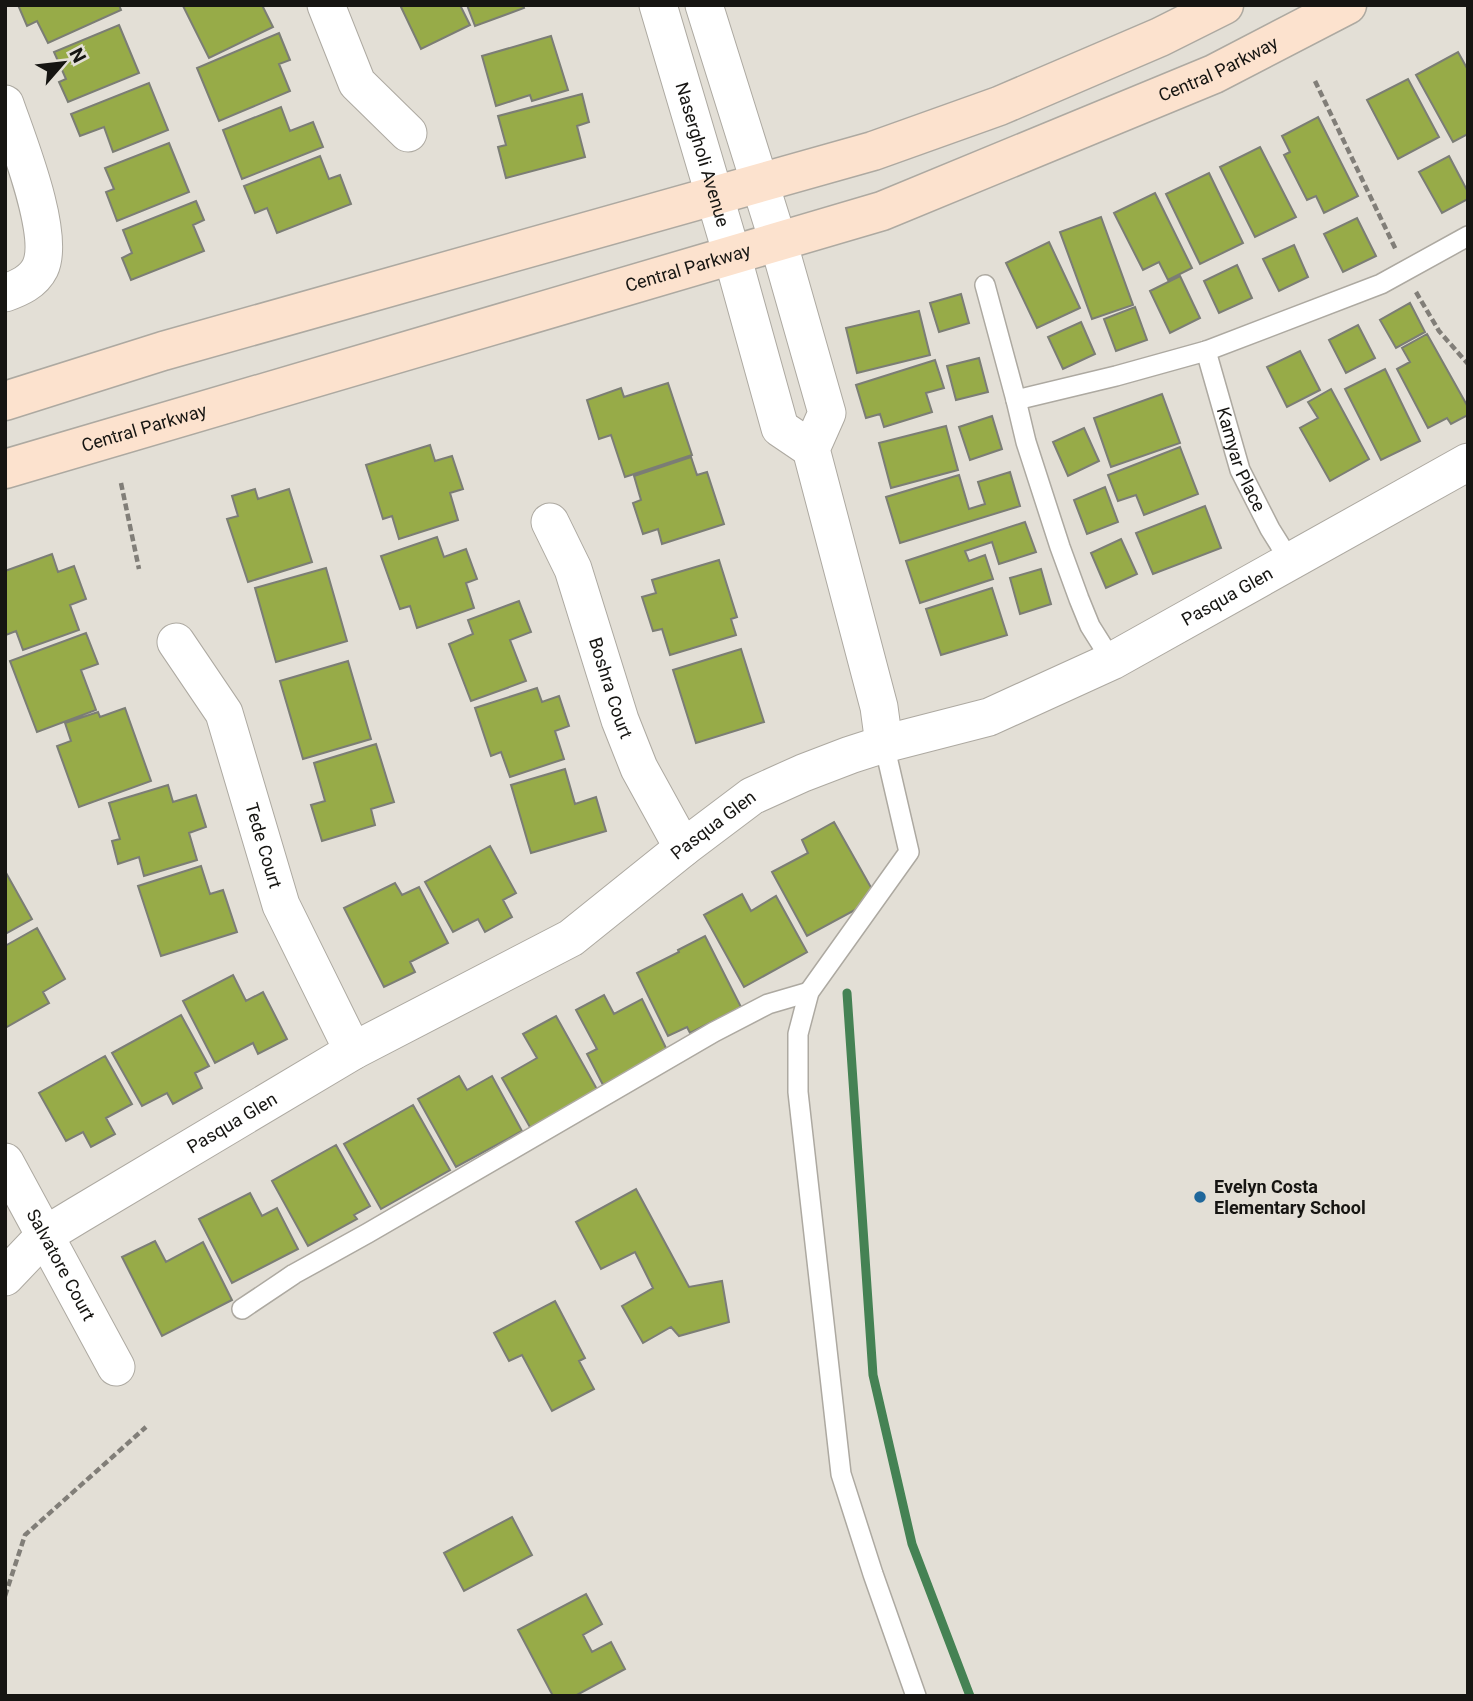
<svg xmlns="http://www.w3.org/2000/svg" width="1473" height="1701" font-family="Roboto,sans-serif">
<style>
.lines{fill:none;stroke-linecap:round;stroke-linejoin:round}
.stream{stroke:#458254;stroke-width:9}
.building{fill:#97ab48;stroke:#7b7d75;stroke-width:2}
.service-casing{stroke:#ada9a1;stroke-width:22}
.minor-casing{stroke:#ada9a1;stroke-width:39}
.secondary-casing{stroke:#ada9a1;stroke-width:41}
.path{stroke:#817e78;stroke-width:4.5;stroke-dasharray:7 3.5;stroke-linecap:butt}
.service{stroke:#fff;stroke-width:19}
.minor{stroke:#fff;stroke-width:37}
.secondary{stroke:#fce2ce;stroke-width:38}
.poi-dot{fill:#1f679b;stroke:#e3dfd6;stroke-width:2.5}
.labels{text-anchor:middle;stroke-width:6;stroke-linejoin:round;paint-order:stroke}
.street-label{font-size:18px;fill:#161512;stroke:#e3dfd6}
.poi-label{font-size:18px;font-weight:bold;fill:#161512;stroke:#e3dfd6;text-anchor:start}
</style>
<rect width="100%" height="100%" fill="#e3dfd6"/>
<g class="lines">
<path class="stream" d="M847,993l26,382 39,169 58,152"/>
</g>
<path class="building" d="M18,5h101l2,5 -73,33 -11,-22 -10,5z
M184,5h78l11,22 -64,31 -26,-52z
M400,5h60l10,20 -49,24z
M467,5h56l1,3 -49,18z
M119,25l20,48 -71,29 -9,-20 7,-3 -12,-27z
M279,33l11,27 -11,4 11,27 -71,30 -22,-53z
M551,36l17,54 -36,11 -2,-6 -34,11 -14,-50z
M1458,52l10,18v64l-15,8 -37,-67z
M1408,79l31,58 -41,22 -31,-59z
M149,83l19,47 -55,22 -9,-25 -24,9 -9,-22z
M582,94l7,28 -12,4 8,31 -79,21 -8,-31 8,-2 -8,-29z
M281,107l9,24 23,-9 10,25 -81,32 -19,-49z
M1318,117l40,79 -34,17 -8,-17 -9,4 -23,-45 6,-3 -8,-16z
M169,143l20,49 -72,29 -11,-29 8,-3 -9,-21z
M1260,147l36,70 -41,20 -35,-70z
M320,156l9,23 11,-4 11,29 -74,29 -10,-25 -12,5 -11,-27z
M1449,156l19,36v7l-26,14 -23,-41z
M1209,173l34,70 -43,21 -34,-70z
M1155,193l37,75 -24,12 -9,-18 -16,8 -29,-57z
M196,201l8,19 -11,5 11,26 -73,29 -9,-22 10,-5 -9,-23z
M1101,217l32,88 -41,14 -32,-87z
M1357,218l19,38 -33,16 -19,-38z
M1049,242l31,66 -43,20 -31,-65z
M1294,245l14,32 -29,14 -16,-32z
M1237,265l15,33 -33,15 -15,-32z
M1180,276l20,42 -30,15 -20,-42z
M961,294l8,29 -30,9 -9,-29z
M1410,303l15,29 -29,16 -16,-28z
M1135,307l12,33 -31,11 -12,-32z
M919,311l11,44 -73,18 -11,-45z
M1081,322l14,32 -32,15 -15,-32z
M1358,325l17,33 -29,15 -17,-33z
M1427,334l41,73v8l-17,9 -4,-6 -19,10 -31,-59 13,-7 -8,-14z
M1300,351l20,39 -33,17 -20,-40z
M979,358l9,34 -32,8 -9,-34z
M935,360l9,28 -18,5 6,19 -48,15 -4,-13 -14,4 -10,-33z
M1385,369l35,72 -39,19 -36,-71z
M668,383l24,72 -67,22 -14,-42 -12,4 -12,-39 34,-12 3,9z
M1331,389l38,70 -39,22 -30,-53 18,-10 -10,-16z
M1162,394l18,49 -69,24 -17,-49z
M992,416l10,33 -32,11 -11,-33z
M946,426l12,44 -67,18 -12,-45z
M1084,428l15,33 -31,15 -15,-34z
M430,445l5,16 17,-5 11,33 -13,4 8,27 -59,19 -7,-23 -9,3 -17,-54z
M1180,447l18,47 -54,21 -8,-20 -18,6 -10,-26z
M691,457l6,18 10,-3 17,52 -62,20 -4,-15 -15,5 -10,-31 8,-3 -7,-24z
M1010,472l10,34 -120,37 -14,-46 73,-22 10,34 16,-5 -7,-22z
M1105,487l13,35 -31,12 -13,-34z
M255,489l3,10 31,-10 23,73 -64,20 -21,-63 11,-3 -6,-20z
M1205,506l16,42 -68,26 -17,-41z
M1025,522l11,30 -37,12 -7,-22 -27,9 4,10 16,-6 8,24 -73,24 -14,-42z
M437,537l7,20 22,-8 11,30 -11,4 8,25 -57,20 -7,-22 -10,3 -19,-53z
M1121,539l16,35 -31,14 -15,-35z
M52,554l6,18 16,-6 12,33 -16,6 9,25 -56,20 -7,-19 -10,4 -1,-4v-60z
M719,560l18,57 -6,2 5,16 -66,20 -8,-26 -9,2 -11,-34 14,-4 -4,-13z
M326,568l21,73 -71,21 -21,-74z
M1041,569l10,35 -31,10 -10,-36z
M992,588l15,47 -66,20 -15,-46z
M519,601l12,31 -21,8 16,41 -55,20 -22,-57 24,-10 -5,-14z
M86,633l12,31 -17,6 15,40 -59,22 -27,-71z
M741,649l23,73 -68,21 -23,-73z
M348,661l23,78 -68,20 -23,-78z
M537,688l5,14 17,-6 10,30 -14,5 9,28 -54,18 -9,-25 -10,4 -16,-48z
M125,708l26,73 -72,26 -22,-61 14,-5 -6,-18 33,-11 2,5z
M376,744l18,58 -23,7 4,16 -53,16 -11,-36 14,-4 -11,-38z
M565,769l10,35 21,-7 10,34 -75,22 -20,-68z
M168,785l5,17 23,-7 10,32 -17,6 8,27 -53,16 -5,-19 -21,7 -6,-23 8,-2 -11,-36z
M834,822l43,76 -70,38 -35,-64 36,-19 -6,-13z
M490,846l26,47 -13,7 9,17 -27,15 -7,-13 -25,13 -28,-50z
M201,866l9,28 13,-4 14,42 -76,24 -23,-70z
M5,871l27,48 -27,15z
M395,883l7,12 17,-8 29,56 -38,19 5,10 -31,15 -40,-79z
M742,894l9,17 25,-15 31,56 -63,35 -40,-72z
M37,928l28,51 -22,13 6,11 -44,25v-82z
M705,936l36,71 -51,26 -3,-6 -19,9 -31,-63 42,-21 -1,-2z
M233,975l13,26 17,-9 24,47 -29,15 -5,-11 -38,20 -32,-62z
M604,995l10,19 28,-15 26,53 -65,33 -16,-31 10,-5 -21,-39z
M181,1015l28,51 -14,7 7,15 -29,16 -6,-11 -25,13 -30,-53z
M556,1016l42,75 -67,38 -29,-51 35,-20 -14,-24z
M105,1056l27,48 -26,14 9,16 -24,13 -8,-15 -17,9 -27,-48z
M459,1076l8,14 25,-14 30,55 -66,36 -38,-68z
M413,1105l37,65 -69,39 -37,-65z
M336,1145l34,61 -16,9 3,4 -49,27 -36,-65z
M636,1189l53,98 33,-6 7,41 -50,14 -8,-9 -28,16 -21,-37 31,-18 -18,-36 -34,17 -25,-47z
M250,1193l12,23 15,-8 21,41 -66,34 -33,-64z
M155,1241l11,21 37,-20 29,58 -70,36 -40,-79z
M555,1301l30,57 -6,3 15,28 -42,22 -30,-56 -13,6 -15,-28z
M512,1517l20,38 -68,36 -20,-38z
M586,1594l16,30 -19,11 9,17 19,-10 14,27 -50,27h-22l-35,-66z"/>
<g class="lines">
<defs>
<g id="service">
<path d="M985,285l31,115 10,42 34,105 19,52 11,27 22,35"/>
<path id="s1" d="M1206,351l34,119 30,59 20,32"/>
<path d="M1016,400l100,-24 90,-25 175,-67 87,-48"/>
<path d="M884,744l25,108 -100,140 -11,42v58l43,382 32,100 43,122"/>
<path d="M242,1309l52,-35 74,-41 346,-201 54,-28 41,-12"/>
</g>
<g id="minor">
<path d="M326,5l31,78 51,50"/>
<path id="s2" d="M658,5l74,250 48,173 31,21"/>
<path d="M704,5l74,236 49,172 -16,36 68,258 5,37"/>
<path d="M5,104c12,35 51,131 35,164 -7,14 -21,20 -35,25"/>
<path id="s3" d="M550,522l23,47 47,151 19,48 44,80"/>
<path id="s4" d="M176,642l48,71 57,192 72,146"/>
<path id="s5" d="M5,1162l111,205"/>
<path id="s6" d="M5,1277l40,-42 33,-20 275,-164 218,-113 112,-90 69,-52 51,-23 47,-18 34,-11 105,-27 123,-56 356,-199"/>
</g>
<g id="secondary">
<path d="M5,401l158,-50 710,-200 126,-45 161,-69 64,-32"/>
<path id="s7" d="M5,469l877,-258 332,-137 133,-69"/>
</g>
</defs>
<use href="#service" class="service-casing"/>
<use href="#minor" class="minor-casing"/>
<use href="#secondary" class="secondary-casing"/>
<path class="path" d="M1315,81l81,169
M1416,292l23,39 29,33
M121,483l18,86
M5,1596l20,-61 121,-108"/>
<use href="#service" class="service"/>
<use href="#minor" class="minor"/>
<use href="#secondary" class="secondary"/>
</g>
<circle class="poi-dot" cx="1200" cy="1197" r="7"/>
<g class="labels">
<g class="street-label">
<text dy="6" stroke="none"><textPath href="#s7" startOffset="1279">Central Parkway</textPath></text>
<text dy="6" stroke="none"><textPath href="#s2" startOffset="156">Nasergholi Avenue</textPath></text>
<text dy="6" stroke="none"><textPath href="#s7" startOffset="712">Central Parkway</textPath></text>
<text dy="6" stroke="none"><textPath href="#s7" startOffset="145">Central Parkway</textPath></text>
<text dy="6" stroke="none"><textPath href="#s1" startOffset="114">Kamyar Place</textPath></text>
<text dy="6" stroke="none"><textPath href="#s6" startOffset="1410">Pasqua Glen</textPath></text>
<text dy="6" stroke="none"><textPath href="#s3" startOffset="177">Boshra Court</textPath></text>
<text dy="6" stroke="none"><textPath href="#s6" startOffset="844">Pasqua Glen</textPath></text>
<text dy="6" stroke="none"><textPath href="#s4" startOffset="224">Tede Court</textPath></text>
<text dy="6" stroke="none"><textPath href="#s6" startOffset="276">Pasqua Glen</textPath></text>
<text dy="6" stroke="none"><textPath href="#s5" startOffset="117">Salvatore Court</textPath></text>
</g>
<g class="poi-label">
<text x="1214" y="1193">Evelyn Costa<tspan x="1214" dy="21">Elementary School</tspan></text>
</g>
</g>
<rect width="1473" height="1701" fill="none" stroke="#161512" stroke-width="14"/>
<g transform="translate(63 63) rotate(62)" stroke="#e3dfd6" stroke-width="5" paint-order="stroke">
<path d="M0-5L12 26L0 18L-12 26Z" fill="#161512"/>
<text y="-10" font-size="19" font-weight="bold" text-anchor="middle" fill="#161512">N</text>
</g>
</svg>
